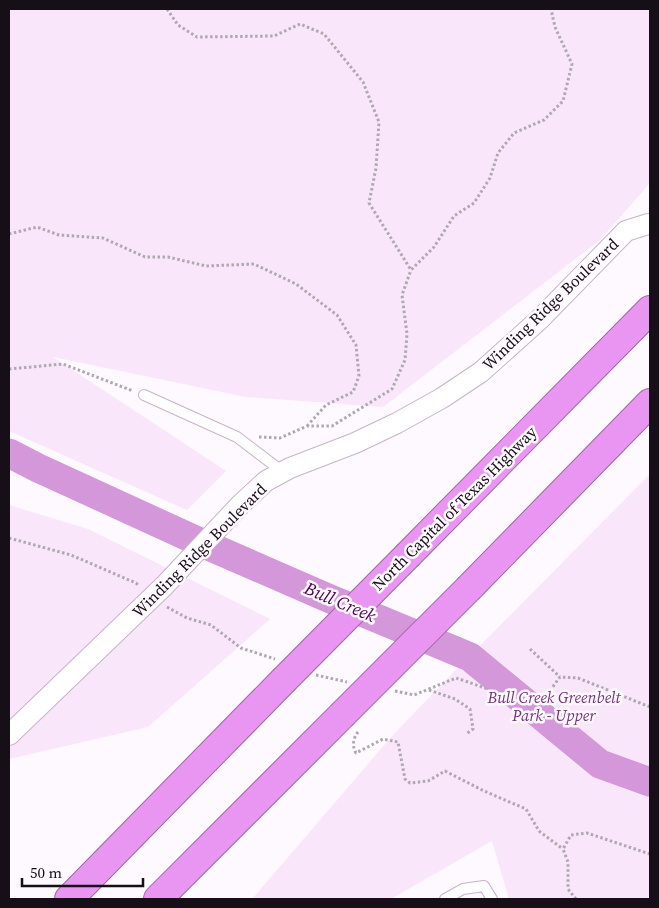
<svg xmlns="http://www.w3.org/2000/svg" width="659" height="908" font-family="'Source Serif 4',serif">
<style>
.green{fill:#f9e6fa}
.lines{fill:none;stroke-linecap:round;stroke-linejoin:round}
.river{stroke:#d498da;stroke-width:29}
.lane-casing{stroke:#c9b3cb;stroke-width:12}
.street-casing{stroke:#c9b3cb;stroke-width:22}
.highway-casing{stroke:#a067a5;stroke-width:30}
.path{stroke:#afa9af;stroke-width:3;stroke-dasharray:2.5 2.5;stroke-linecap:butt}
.lane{stroke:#fff;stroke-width:10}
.street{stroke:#fff;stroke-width:20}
.highway{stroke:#e996f2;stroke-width:28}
.highway-bridge-casing{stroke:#a067a5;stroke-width:30;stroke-linecap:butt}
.highway-bridge{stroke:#e996f2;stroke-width:28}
.labels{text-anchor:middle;stroke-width:5;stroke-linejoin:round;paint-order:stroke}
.street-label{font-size:16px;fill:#170f17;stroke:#fef9fe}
.park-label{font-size:16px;font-style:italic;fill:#783180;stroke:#fef9fe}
.water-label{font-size:18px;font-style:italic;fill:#510359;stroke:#fef9fe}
</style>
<rect width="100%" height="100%" fill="#fef9fe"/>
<path class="green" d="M9,9h641v174l-50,57 -217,167 -137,-10 -193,-40 173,114 -39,39 -178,-79z
M650,474v425h-141l-17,-58 -101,58h-139l141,-164 54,-56z
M9,505l79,24 182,90 -122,108 -139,32z"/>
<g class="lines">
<path class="river" d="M9,453l29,15 166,76 124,54 142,59 130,107 50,18"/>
<defs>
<path id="lane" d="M144,395l93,42 46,35
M445,899l18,-10 21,-3 8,13"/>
<path id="street" d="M9,735l156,-150 75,-80 26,-24 24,-13 65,-25 42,-20 45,-25 39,-26 29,-26 30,-27 86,-88 22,-7h2"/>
<path id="highway" d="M409,554l241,-244
M470,587l180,-184
M69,899l214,-218
M158,899l183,-183"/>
</defs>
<use href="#lane" class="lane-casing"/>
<use href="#street" class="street-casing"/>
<use href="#highway" class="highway-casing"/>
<path class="path" d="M167,9l11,16 19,12 77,-1 26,-12 24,10 39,48 16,40 -3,46 -7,35 42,67 23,-23 20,-31 20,-13 16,-25 8,-25 16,-20 30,-13 19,-19 9,-37 -17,-37 -4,-18
M9,234l28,-7 22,8 44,3 42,19h23l38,9 48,-2 42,20 41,31 19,30 3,31 -6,16 -27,13 -19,21
M9,369l54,-5 70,27
M259,437l21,1 27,-12h25l60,-37 13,-29 2,-26 -5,-39 9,-25
M9,538l62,17 65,28 3,3
M167,607l20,11 24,7 30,23 34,11
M530,649l30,28
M316,675l31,7
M429,690l26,9 15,10 3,20 -7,5
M395,691l19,4 42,-17c23,7 68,27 91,23l2,-9 11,-15 18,1 72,29
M358,732c-5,6 -6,15 -2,21l27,-14 15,3 7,37 5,4 18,-2 17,-10 39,20 42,18 13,22 24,18
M576,899l-8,-10v-27l-5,-13 8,-14 16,-2 63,21"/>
<use href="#lane" class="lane"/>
<use href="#street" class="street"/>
<use href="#highway" class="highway"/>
<defs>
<path id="highway-bridge" d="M283,681l126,-127
M341,716l129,-129"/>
</defs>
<use href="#highway-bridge" class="highway-bridge-casing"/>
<use href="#highway-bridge" class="highway-bridge"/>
</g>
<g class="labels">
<g class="street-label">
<text transform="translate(550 304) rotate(-44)" y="6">Winding Ridge Boulevard</text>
<text transform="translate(454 508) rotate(-45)" y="6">North Capital of Texas Highway</text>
<text transform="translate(199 550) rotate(-45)" y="6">Winding Ridge Boulevard</text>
</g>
<g class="park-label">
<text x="554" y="703">Bull Creek Greenbelt<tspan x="554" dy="18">Park - Upper</tspan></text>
</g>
<g class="water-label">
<text transform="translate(340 602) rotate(23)" y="6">Bull Creek</text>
</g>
</g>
<rect width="659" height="908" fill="none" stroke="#170f17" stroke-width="20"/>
<path d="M22 878v8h121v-8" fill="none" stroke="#170f17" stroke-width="2.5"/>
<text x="30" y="878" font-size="15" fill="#170f17" stroke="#fef9fe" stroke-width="4" paint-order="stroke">50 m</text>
</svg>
